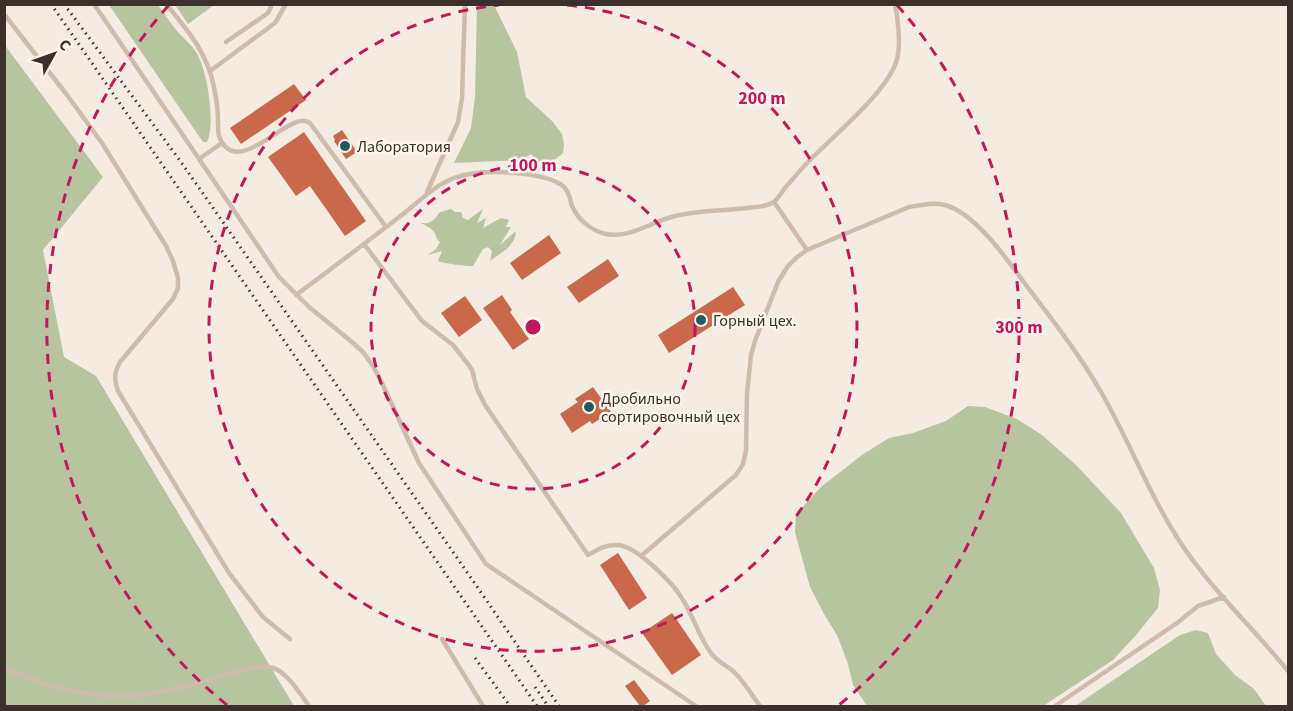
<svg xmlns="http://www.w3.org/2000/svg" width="1293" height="711" font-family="'Source Sans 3',sans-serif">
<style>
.green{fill:#b8c4a0}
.building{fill:#c8694b}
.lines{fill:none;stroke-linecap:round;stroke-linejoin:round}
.lane{stroke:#cdbbac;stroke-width:4.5}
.rail{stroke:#3b302b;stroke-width:3;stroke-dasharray:1.5 4.5;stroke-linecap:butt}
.ring{fill:none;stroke:#c2185b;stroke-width:3;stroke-dasharray:10 8}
.poi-dot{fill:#1f5a5e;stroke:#fbf5ee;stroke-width:2}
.labels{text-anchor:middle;stroke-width:5;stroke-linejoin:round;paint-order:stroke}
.poi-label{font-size:16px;fill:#3b302b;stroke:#fbf5ee;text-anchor:start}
.centre{fill:#c2185b;stroke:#fbf5ee;stroke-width:3}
.ring-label{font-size:18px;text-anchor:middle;font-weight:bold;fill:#c2185b;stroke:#fbf5ee;stroke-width:5;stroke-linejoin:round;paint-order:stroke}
</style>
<rect width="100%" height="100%" fill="#f4ebe1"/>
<path class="green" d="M109,5h49c6,8 12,17 19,26 6,7 14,13 19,21 11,16 20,72 11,90h-4z
M175,5h39l-26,19z
M477,5h17l23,47 9,45 26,24 10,13 2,11 -1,8c-7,7 -13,9 -23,9l-9,-8 -9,6 -68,3 17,-35 4,-31z
M4,44l99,133 -60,73 21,107 32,19 198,330h-289z
M451,209l4,3h6l2,6 5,2 15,-11 -6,14 9,-5 -3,10 18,-10 8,2 -3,7h5l-11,18 16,-14c-1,16 -15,21 -26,30l2,-10 -4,-4 -5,2 -10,17c-5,1 -31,-3 -35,-5l4,-10 -14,4 8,-6 4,-7c-4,-3 -3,-5 -6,-10 -3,-4 -8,-6 -13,-9 11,1 13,-3 19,-11z
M968,406l17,1 32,12 25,16 34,30 45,48 33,55 6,22 -2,18 -22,27 -23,25 -70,46h-176l-14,-21 -5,-21 -11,-29 -13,-21 -14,-27 -15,-55 1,-18 25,-27 41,-32 27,-17 24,-5 33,-12z
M1196,630l12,3 8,21 19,21 19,14 12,17h-191l105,-71z"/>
<path class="building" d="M294,84l12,16 -65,44 -11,-16z
M342,130l15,22 -11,7 -12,-18 1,-1 -2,-4z
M304,132l62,89 -21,15 -35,-50 -14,10 -28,-39z
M549,235l12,18 -39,27 -12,-17z
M608,259l11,17 -40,27 -12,-16z
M733,287l12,18 -76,48 -11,-18z
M502,295l10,15 -2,2 19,27 -16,11 -30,-42z
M465,296l17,24 -23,17 -18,-24z
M593,387l18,25 -19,12 -2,-3 -18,12 -12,-19 18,-12 -3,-3z
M618,553l29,45 -18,12 -29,-45z
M672,613l29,42 -29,20 -30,-42z
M634,680l16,21 -7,5h-3l-15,-20z"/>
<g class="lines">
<path class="lane" d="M94,4l185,273 30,30 43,35 11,10 10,14 9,17 37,80 67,101 210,142
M166,4c22,27 41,48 48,83 2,10 4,22 4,32 0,11 -1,21 9,29 19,16 55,-25 74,-27 4,-1 6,0 9,2l76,104
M4,14l63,81 35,48 64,103 7,15 5,17v10l-5,11 -53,63c-6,11 -6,17 -2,29l111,182 34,44 27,22
M226,42l42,-29 3,-6 -1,-3
M210,71l65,-48 11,-19
M199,159l23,-16
M427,192l31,-70 4,-24 3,-94
M774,202l33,48 102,-43c12,-2 24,-5 36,-2 27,7 56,46 72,68 29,39 60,77 84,119 29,50 49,105 81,153 31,46 72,84 106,126
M364,244l58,77 31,24 15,19 4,6 5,19 8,16 103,150c9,-5 18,-11 29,-10 19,0 57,39 66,55 10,16 16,37 28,53 6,9 17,13 24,20 10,10 17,22 25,33
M296,295c34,-25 68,-51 102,-77 23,-17 41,-40 72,-44 21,-4 75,-2 93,12 6,5 7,13 9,20 6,14 20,25 34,28 23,5 47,-13 69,-18 24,-6 48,-5 72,-8 8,-1 19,-1 27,-6 4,-3 8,-10 11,-14 8,-9 15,-18 24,-27 24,-25 80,-70 88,-102 4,-15 1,-40 -2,-55
M641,556l95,-81 7,-11 3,-13 1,-57 4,-39 4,-14 23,-59 10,-16 9,-9 10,-7
M442,639l41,67
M4,668c44,20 95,33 143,26 36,-5 71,-17 107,-27 6,0 13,-1 19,1 14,4 28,27 36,38
M1055,706l122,-83 21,-17 26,-9"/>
<path class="rail" d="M51,4l486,702
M64,4l117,158 288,413 90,131
M475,658l35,48
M535,687l13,19"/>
</g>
<g class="ring">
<circle cx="533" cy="327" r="162"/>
<path d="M567 5A324 324 0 1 1 499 5"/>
<path d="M227 705A486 486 0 0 1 169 5M897 5A486 486 0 0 1 839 705"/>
</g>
<g class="poi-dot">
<circle cx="345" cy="146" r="6"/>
<circle cx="701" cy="320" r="6"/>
<circle cx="589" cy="407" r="6"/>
</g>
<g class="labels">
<g class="poi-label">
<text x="357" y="152">Лаборатория</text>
<text x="713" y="326">Горный цех.</text>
<text x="601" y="404">Дробильно<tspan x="601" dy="18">сортировочный цех</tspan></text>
</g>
</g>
<circle cx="533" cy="327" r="9" class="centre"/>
<g class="ring-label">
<text x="762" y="104">200 m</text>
<text x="533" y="171">100 m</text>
<text x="1019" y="333">300 m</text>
</g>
<rect width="1293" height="711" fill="none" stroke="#3b302b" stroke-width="12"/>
<g transform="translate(54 54) rotate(50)" stroke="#fbf5ee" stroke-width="4.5" paint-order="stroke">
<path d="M0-4.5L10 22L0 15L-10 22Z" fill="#3b302b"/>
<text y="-9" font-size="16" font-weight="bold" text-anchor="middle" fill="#3b302b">С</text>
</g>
</svg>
